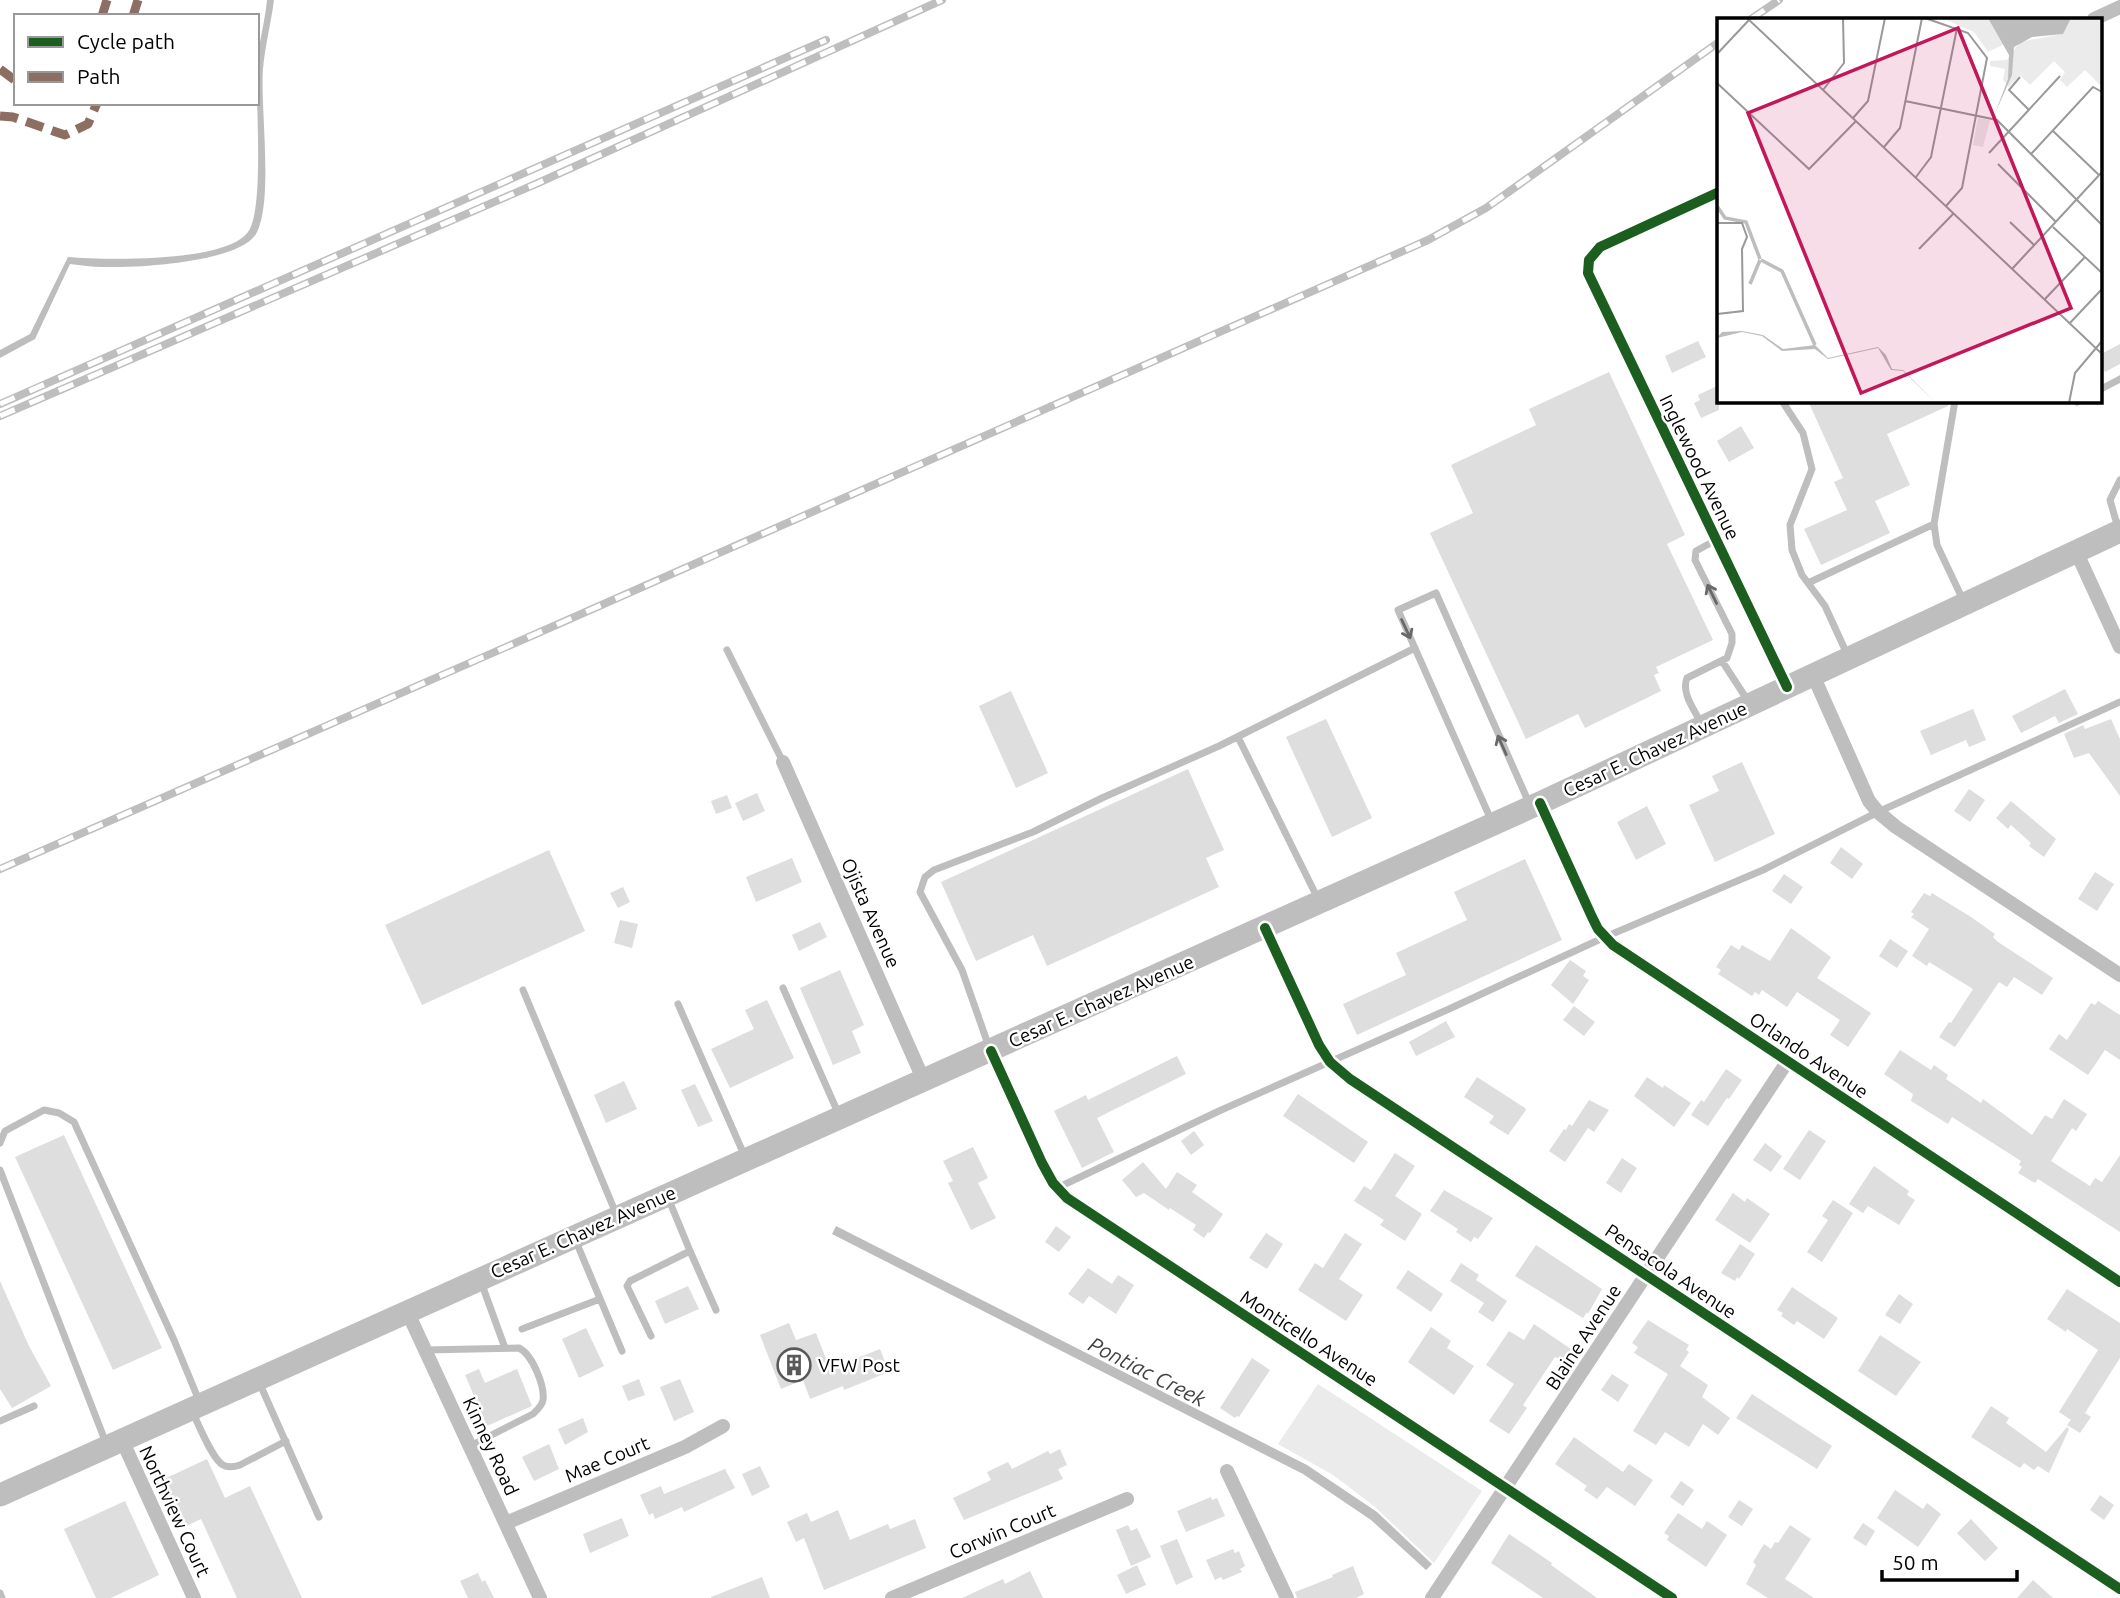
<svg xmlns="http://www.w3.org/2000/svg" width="2120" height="1598" font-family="Ubuntu,sans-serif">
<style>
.green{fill:#ebebeb}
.water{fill:#bdbdbd}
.building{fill:#dedede}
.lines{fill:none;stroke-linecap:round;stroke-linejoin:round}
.service{stroke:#bebebe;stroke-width:7}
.minor{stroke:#bebebe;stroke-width:14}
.primary{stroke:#bebebe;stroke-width:23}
.rail-casing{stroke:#bebebe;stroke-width:8}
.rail{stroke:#fff;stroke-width:5;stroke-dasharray:16;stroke-linecap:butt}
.quiet{stroke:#8d6e63;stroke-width:9;stroke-dasharray:18 9;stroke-linecap:butt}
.cycleway-casing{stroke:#fff;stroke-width:15}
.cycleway{stroke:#1b5e20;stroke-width:10}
.oneway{stroke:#686868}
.labels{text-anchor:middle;stroke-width:5;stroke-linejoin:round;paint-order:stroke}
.street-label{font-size:19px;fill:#000;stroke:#fff}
.poi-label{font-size:19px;fill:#000;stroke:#fff;text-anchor:start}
.water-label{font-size:21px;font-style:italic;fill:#424242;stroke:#fff}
.inset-river{fill:none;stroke:#bdbdbd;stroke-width:3.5}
.inset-road{fill:none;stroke:#999;stroke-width:2}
.view{fill:#c2185b;fill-opacity:0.15;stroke:#c2185b;stroke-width:3.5}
.inset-edge{fill:none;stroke:#000;stroke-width:3.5}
</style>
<rect width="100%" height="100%" fill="#fff"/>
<path class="green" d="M1318,1384l164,107 -48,72 -60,-57 -41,-31 -55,-31z"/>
<path class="water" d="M267,0h7c-3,23 -9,46 -11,69 -3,39 11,133 -7,165 -18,29 -121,34 -154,33 -10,0 -21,-2 -32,-3l-35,75 -35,19v-8l30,-16 38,-77c37,3 157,6 180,-25 17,-23 7,-136 9,-169 2,-21 8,-42 10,-63z
M836,1226l471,239 70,47 55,52 -6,6 -55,-50 -68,-46 -471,-240z"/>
<path class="building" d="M1698,341l8,16 -34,16 -7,-17z
M2120,344v20l-15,8 -4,-8v-10z
M1609,372l76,163 -18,9 46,96 -57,27 3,6 -5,2 7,16 -76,37 -7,-14 -52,25 -96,-206 43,-20 -22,-48 85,-40 -7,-16z
M1719,385v25l-18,8 -7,-15 6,-3 -2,-5z
M1808,401h141l-1,5 -61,28 23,51 -35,16 15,32 -69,32 -17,-36 43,-19 -13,-28 9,-4z
M1741,426l13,22 -25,14 -12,-21z
M2065,689l13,25 -19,9 -4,-7 -34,17 -9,-17z
M1011,691l37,82 -32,15 -37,-82z
M1973,709l13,31 -17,7 -3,-7 -35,15 -11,-24z
M1326,719l46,99 -40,19 -46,-100z
M2111,719l9,20v57l-31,-43 -15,5 -10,-24 19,-9 2,4z
M1742,762l33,72 -60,28 -26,-57 30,-14 -7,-15z
M1188,769l36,81 -18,8 13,29 -172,79 -14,-31 -57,26 -35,-79z
M1969,789l16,11 -15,22 -16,-11z
M757,793l8,18 -22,10 -8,-18z
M727,795l5,13 -16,6 -5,-13z
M2011,801l45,38 -12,18 -15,-11 2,-3 -20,-18 -3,4 -12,-11z
M1647,806l19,38 -30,16 -19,-38z
M1841,847l22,17 -11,15 -22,-16z
M549,850l36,81 -163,74 -37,-80z
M792,858l10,24 -46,20 -10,-25z
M1525,859l37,81 -205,95 -14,-31 63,-29 -10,-22 71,-33 -13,-28z
M2095,872l19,12 -17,27 -19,-12z
M1784,874l19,13 -12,17 -19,-13z
M623,887l7,15 -12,6 -8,-15z
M1924,893l6,3 2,-3 39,24 24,17 -2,3 5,5 55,36 -11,17 -28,-18 -7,10 -8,-5 -44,65 -16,-10 10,-15 2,1 22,-34 -44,-27 -2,4 -15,-10 17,-27 -18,-12 3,-3 -3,-2z
M620,920l18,4 -6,24 -18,-5z
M820,922l7,15 -28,14 -7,-16z
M1791,928l40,29 -14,21 54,35 -23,34 -18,-12 10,-15 -43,-28 -10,15 -25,-17 -3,5 -4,-3 -3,4 -34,-22 3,-4 -5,-3 15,-22 8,5 3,-5 28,16z
M1890,939l18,12 -11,17 -18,-12z
M1570,960l16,11 -3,5 6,4 -16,24 -22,-19z
M840,970l24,55 -12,6 9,22 -28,12 -33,-77z
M767,1000l27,58 -64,30 -19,-39 43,-20 -9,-19z
M2098,1001l22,14v45l-15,-10 -17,25 -39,-26 10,-15 8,6 24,-37 4,2z
M1574,1006l21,16 -11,14 -21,-16z
M1446,1021l9,16 -39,19 -7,-14z
M1900,1050l31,20 3,-5 14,10 -2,4 35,24 2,-4 49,36 13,-20 7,4 12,-20 23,15 -11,17 -4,-3 -21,33 39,25 5,-8 7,4 18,-27v77l-82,-53 -3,4 -17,-10 4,-6 -3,-2 2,-4 -69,-44 -4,7 -37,-23 2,-7 -29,-20z
M1177,1056l9,18 -89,44 17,34 -32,16 -28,-57 32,-16 2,5z
M1726,1069l16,11 -13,19 -2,-1 -19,28 -17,-11 10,-15 3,2z
M1477,1077l48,31 1,2 -18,25 -19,-12 5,-7 -30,-19z
M1647,1077l16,11 1,-3 27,18 -17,24 -40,-31z
M624,1081l13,28 -31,14 -12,-28z
M695,1084l18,37 -15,6 -17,-37z
M1298,1094l70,48 -14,21 -71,-47z
M1589,1100l20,10 -15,22 -6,-4 -23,34 -16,-11 15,-22 2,1 3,-6 3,2z
M1809,1130l17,11 -26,39 -17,-11z
M1194,1131l10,14 -13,10 -10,-14z
M64,1135l98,213 -49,22 -98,-213z
M1765,1143l17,13 -11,16 -18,-12z
M973,1147l15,31 -10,5 18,35 -25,12 -23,-47 5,-2 -10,-20z
M1395,1153l20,13 -20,30 27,18 -17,27 -25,-16 4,-5 -30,-19 10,-15 7,4z
M1622,1158l15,10 -16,25 -15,-10z
M1143,1162l23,27 11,-17 20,13 -5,7 31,22 -13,19 -2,-1 -4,6 -11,-8 3,-5 -26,-17 -1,2 -25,-17 -8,4 -14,-17z
M1874,1166l35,25 -2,4 8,5 -16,25 -31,-19 -5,7 -14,-9z
M1444,1190l49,28 -15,21 -4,-2 -3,5 -15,-10 2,-3 -28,-18z
M1733,1193l12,9 2,-4 23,16 -20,29 -35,-23z
M1833,1200l20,13 -31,49 -15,-10 21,-32 -6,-4z
M1056,1226l15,11 -12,15 -14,-10z
M1266,1233l17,11 -16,25 -18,-11z
M1345,1233l17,11 -23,35 24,16 -17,26 -48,-31 17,-27 8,5z
M1740,1244l15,10 -16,25 -2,-2 -2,4 -14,-8z
M1536,1245l66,44 -14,25 -1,-2 -4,6 -68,-42z
M1461,1263l18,12 -3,5 31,21 -14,21 -15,-10 6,-9 -34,-22z
M1088,1268l24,16 6,-9 16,10 -18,29 -27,-18 -6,8 -15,-10z
M1408,1270l35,24 -12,18 -35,-24z
M0,1281l29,65 22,40 -39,22 -12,-19z
M688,1286l11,23 -34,15 -10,-23z
M1792,1287l46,31 -14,21 -27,-18 -3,4 -13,-9 2,-3 -6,-3z
M2067,1289l53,34v35l-35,55 6,4 -11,16 -13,-8 4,-5 -12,-8 39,-62 -31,-21 -1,3 -19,-13z
M1899,1294l14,10 -13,20 -15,-9z
M1648,1320l41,25 -3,5 3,2 -9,14 28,19 -6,12 28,21 -12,17 -15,-11 -14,23 -24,-15 -9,13 -23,-14 35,-57 -34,-21 4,-6 -6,-4z
M789,1323l7,17 20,-7 14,36 50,-20 9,23 -45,18 -1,-4 -33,13 -7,-19 -22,9 -21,-54z
M1534,1324l37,25 -8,12 -8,-4 -32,48 4,3 -18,26 -20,-13 25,-37 -28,-19 23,-34 15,9z
M1431,1327l20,14 -4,7 27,18 -20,29 -46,-33z
M586,1328l18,38 -25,12 -17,-39z
M1880,1335l41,27 -25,34 -38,-25z
M1252,1358l18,12 -31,47 -2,-1 -2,2 -15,-10z
M479,1369l6,14 32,-14 15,37 -45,20 -22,-51z
M1612,1374l17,11 -11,17 -17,-12z
M639,1379l6,16 -17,6 -6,-15z
M680,1379l14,33 -20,9 -14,-34z
M1752,1394l80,52 -15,23 -81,-51z
M1991,1406l18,12 -3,5 40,29 21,-25 2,2 -20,44 -11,-7 -4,4 -10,-7 -4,5 -49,-31z
M583,1418l5,14 -23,13 -7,-16z
M1574,1437l49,35 6,-8 24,16 -18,26 -28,-19 -10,12 -13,-9 3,-4 -32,-22z
M549,1444l10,25 -25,12 -12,-24z
M1060,1449l7,16 -9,4 5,10 -99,41 -11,-22 38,-18 -4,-8 21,-10 4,7 36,-18 2,3z
M207,1459l18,39 25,-12 52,112h-65l-36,-79 -17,8 -22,-47z
M760,1466l10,21 -18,9 -10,-22z
M725,1469l10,19 -51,24 -2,-5 -27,12 -2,-6 -4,2 -9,-20 21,-9 3,8z
M1681,1481l13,9 -11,16 -13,-9z
M1895,1490l28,19 4,-6 14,11 -23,33 -41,-29z
M2100,1495l14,10 -10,15 -14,-10z
M1211,1497l1,3 5,-2 8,18 -39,16 -9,-21z
M1739,1500l14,9 -11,17 -14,-9z
M125,1501l34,74 -48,23h-15l-32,-69z
M838,1510l12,30 38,-16 2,5 25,-10 11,29 -102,42 -20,-52 -8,4 -9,-20 20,-9 4,9z
M1678,1513l24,16 5,-8 20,14 -21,32 -39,-27 2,-4 -5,-3z
M622,1518l7,18 -39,17 -7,-19z
M1971,1519l27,29 -13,13 -28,-28z
M1863,1523l12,8 -9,15 -13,-8z
M1128,1525l3,6 6,-3 14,29 -20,9 -15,-36z
M1790,1525l21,14 -26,40 29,19h-46l-22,-14 10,-19 -3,-3 11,-18 7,5 4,-7 3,1z
M1509,1534l43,29 -1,2 46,33h-54l-52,-35z
M1177,1539l16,38 -17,8 -16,-39z
M1233,1549l2,4 4,-2 6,15 -5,3 2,3 -19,8 -2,-3 -6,3 -9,-20z
M1137,1565l9,20 -20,9 -9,-19z
M1353,1566l11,28 -8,4h-59l-2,-6 38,-15 -1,-2z
M1030,1571l13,27h-81l41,-19 2,5z
M478,1573l4,9 3,-2 9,18h-26l-8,-17z
M762,1577l8,21h-59v-1z
M2033,1580l20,18h-36z"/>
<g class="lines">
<path class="service" d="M2101,389l19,-10
M1782,401l21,32 9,36 -22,56 2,25 10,25 23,31 22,48
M1955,401l-21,123 3,21 26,55
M2077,402l2,-1
M2118,528l-8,-28 10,-20
M1808,583l126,-59
M727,650l56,112
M1722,661l26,40
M1701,723c-7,-14 -20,-30 -14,-45l40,-20 5,-15v-9l-37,-74 1,-9 20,-11
M1238,737l80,162
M1492,822l-94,-212 38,-17 93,210
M783,988l56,127
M523,990l94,226
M678,1004l67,153
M989,1047l-27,-77 -42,-78 5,-15 9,-7 99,-38 69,-34 117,-52 196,-98
M0,1143l5,-12 39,-21 15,3 15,9 100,218 26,63
M0,1170l106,273
M1057,1188l162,-77 230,-102 156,-72 158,-67 115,-58 242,-110
M669,1200l21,51
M575,1239l47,112
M481,1282l24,66
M522,1329l78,-30
M651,1336l-24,-50 3,-5 60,-30 26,59
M425,1350l94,-2c13,6 26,38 24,52 -1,6 -6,10 -10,14l-63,32
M259,1382l60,135
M192,1411c6,12 20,48 31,54 5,3 11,2 17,0l46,-24
M0,1421l34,-15
M0,1593l2,5"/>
<path class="minor" d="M2094,19l26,-12
M1719,192l-119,55 -11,13 -1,13 199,414
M2076,551l44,96
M1813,675l56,126 9,11 18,15 224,148
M783,762l141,319
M1540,803l52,114 6,12 15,16 507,337
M1265,928l54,117 11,17 20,17 770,510
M991,1051l51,112 11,20 14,15 605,400
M407,1311l133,287
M122,1440l72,158
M1227,1471l60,127
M506,1523l179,-76 38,-21
M892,1598l235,-99
M1432,1598l355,-536"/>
<path class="primary" d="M0,1495l1540,-692 580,-272"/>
<defs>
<path id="rail" d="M1751,19l28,-19
M0,404l826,-364
M0,416l538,-233 404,-183
M0,869l563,-247 865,-382 58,-32 233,-166"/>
</defs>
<use href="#rail" class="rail-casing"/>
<use href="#rail" class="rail"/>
<path class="quiet" d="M102,16l5,-16
M133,16l5,-16
M0,69l16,12
M0,116l13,1 52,18 23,-11 9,-21"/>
<defs>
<path id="cycleway" d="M1719,192l-119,55 -11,13 -1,13 199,414
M1540,803l52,114 6,12 15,16 507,337
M1265,928l54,117 11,17 20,17 770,510
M991,1051l51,112 11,20 14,15 605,400"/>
</defs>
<use href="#cycleway" class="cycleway-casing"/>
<use href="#cycleway" class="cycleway"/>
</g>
<defs><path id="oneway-shaft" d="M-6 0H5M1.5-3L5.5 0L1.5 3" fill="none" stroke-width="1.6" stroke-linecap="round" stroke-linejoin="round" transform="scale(1.75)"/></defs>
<g class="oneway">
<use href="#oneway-shaft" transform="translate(1712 594) rotate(-116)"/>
<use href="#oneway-shaft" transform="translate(1406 629) rotate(65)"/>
<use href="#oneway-shaft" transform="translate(1502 745) rotate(-114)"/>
</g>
<defs>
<symbol id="building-ring" viewBox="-11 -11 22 22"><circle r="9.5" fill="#fff" stroke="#595959" stroke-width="1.5"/><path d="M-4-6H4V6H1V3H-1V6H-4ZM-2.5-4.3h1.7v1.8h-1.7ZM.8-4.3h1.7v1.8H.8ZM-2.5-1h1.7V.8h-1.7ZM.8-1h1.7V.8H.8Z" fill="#595959"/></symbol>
</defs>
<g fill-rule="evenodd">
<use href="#building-ring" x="775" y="1346" width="38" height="38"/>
</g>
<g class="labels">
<g class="street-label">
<text transform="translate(1700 467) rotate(64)" y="7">Inglewood Avenue</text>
<text transform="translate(1655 749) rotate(-25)" y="7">Cesar E. Chavez Avenue</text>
<text transform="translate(871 913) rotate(66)" y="7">Ojista Avenue</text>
<text transform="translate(1101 1001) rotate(-24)" y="7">Cesar E. Chavez Avenue</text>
<text transform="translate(1809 1055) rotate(34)" y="7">Orlando Avenue</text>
<text transform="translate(583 1232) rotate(-24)" y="7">Cesar E. Chavez Avenue</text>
<text transform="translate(1671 1271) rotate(34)" y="7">Pensacola Avenue</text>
<text transform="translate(1583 1337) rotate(-57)" y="7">Blaine Avenue</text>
<text transform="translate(1309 1338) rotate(33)" y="7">Monticello Avenue</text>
<text transform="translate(491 1446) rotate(65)" y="7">Kinney Road</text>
<text transform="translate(607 1459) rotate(-23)" y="7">Mae Court</text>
<text transform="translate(175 1511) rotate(65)" y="7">Northview Court</text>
<text transform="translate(1002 1531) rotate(-23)" y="7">Corwin Court</text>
</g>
<g class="poi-label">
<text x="818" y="1372">VFW Post</text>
</g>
<g class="water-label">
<text transform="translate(1147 1372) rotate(27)" y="7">Pontiac Creek</text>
</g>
</g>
<g transform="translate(1717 18)">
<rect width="385" height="385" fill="#fff"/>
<path d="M225,0h65l4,23 -23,11 -14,-20zM354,0h31v69l-17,-17 -18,17 -7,-7 5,-8 -11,-11 -24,24 -10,-10 -11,12 -6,-7 2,-11 -15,-3v-5l17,-1 13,-18 42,-8zM261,100l12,2 -7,27 -10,-2z" fill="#ebebeb"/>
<path d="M271,0h83l-8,16 -31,3 -18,10 -2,28 -18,41 14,-37 1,-24zM25,313l21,4 20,14 32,-4 13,13 50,-11 8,8 6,14 11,1 33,33 -33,-32 -12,-1 -13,-22 -50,11 -13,-10 -33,2 -20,-15 -20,-4 -25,6 5,-6z" fill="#bdbdbd"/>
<path class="inset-river" d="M0,188l8,12 21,4 14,37M44,242l21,11 33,74M33,266l10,-24"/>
<path class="inset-road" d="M30,0l355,336M208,0l43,15 19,25 -25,130 -16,18M0,36l32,-34M303,59l-11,13 20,20M0,65l92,86 47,-48M106,72l21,-27 -1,-45M188,83l92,19 105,105M136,100l15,-17 17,-83M336,113l46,44M167,129l16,-19 22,-110M272,135l71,-77M314,136l62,-67 9,5M281,146l58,58M199,159l15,-20 26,-129M293,204l24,23M0,205h25l5,14 -5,12 1,62 -26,3M336,209l49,46M202,231l35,-36M295,251l90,-97M327,282l41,-43M352,306l33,-35M352,385l6,-30 27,-32"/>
<path class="view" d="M241,10l113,280 -210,85 -113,-280z"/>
<rect width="385" height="385" class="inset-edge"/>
</g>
<rect x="14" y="14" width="245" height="91" fill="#ffffff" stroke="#999999" stroke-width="2"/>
<rect x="28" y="37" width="35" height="10" fill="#1b5e20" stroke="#999999" stroke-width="2"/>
<text x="77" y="49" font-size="21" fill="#000000">Cycle path</text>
<rect x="28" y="72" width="35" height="10" fill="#8d6e63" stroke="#999999" stroke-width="2"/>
<text x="77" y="84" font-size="21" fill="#000000">Path</text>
<path d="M1882 1570v10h135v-10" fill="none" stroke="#000000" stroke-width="3.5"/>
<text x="1892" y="1570" font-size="21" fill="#000000" stroke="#ffffff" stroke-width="5" paint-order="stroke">50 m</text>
</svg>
